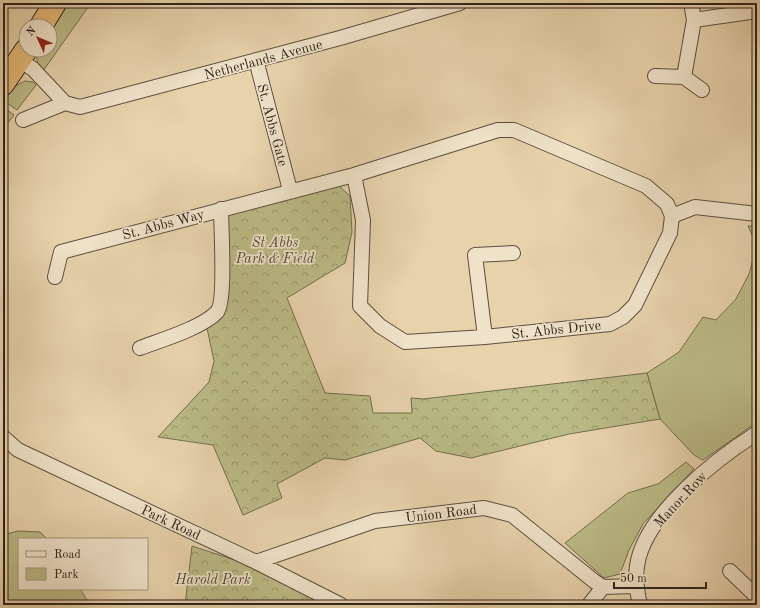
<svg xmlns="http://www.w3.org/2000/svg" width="760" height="608" font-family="'Old Standard TT',serif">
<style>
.green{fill:#baba86;stroke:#746e50}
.forest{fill:url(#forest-crowns);stroke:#746e50}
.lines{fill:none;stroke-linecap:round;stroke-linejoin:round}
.street-casing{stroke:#5c4f3f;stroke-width:16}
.highway-casing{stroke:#2e231b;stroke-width:24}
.street{stroke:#efe2c9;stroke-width:14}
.highway{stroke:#e4b976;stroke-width:22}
.labels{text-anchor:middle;stroke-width:3.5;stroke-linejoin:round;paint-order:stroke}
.street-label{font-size:14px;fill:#2e231b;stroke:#efe2c9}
.park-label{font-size:14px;font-style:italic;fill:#514936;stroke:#efe2c9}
</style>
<defs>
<pattern id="forest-crowns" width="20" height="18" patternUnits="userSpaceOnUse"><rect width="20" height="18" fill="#baba86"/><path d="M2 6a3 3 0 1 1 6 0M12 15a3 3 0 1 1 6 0" fill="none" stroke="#98976d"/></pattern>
</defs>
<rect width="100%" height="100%" fill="#e7d2ac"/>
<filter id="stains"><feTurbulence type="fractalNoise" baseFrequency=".005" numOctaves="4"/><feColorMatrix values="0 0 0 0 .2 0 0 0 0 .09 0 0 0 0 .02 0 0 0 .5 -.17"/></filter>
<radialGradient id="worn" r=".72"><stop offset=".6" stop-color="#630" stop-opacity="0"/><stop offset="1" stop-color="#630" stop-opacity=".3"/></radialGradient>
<path class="green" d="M69,3h22l-48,68c-6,-6 -8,-13 -5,-21h12v-19z
M25,81l8,1 3,3 -19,25 -13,-9 11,-15z
M3,107l11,8 -11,14z
M748,226h9v196l-54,38 -9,-5 -34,-36 -13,-46 32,-21 24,-35 13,3 20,-21 13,-25 8,-29z
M686,462l8,7 -51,55 -14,26 -9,24 -16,4 -39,-35 63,-50 30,-9z
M3,476l5,2 -5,20z
M18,531l22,1 7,7h-28v50h61l10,16h-87v-70z"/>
<path class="forest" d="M337,184l13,12 2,36 -7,31 -58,35 38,95 45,3 3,17h39l-1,-15 12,1 224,-26 13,46 -91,15 -98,24 -35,-7 -16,-13 -75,22 -20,-2 -48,26 5,14 -39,17 -30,-70 -55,-8 51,-55 5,-21 -7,-33 13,-11 8,-17 -1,-85z
M192,546l58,19 76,40h-141z"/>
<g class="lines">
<defs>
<path id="street" d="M691,3l3,17 63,-9
M19,60l14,9 32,34
M256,60l34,130
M655,76l29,1 18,13
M684,77l10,-57
M23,120l42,-17 15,4 260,-69 120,-35
M672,216l23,-9 62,7
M55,277l6,-25 293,-77 144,-45h16l132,56 21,18 5,12 -2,17 -35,72 -12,12 -13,7 -125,13 -80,5 -25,-16 -20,-20 3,-86 -9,-45
M485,337l-10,-82 38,-2
M140,348c21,-8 62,-20 77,-36 9,-10 4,-86 4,-103
M3,437l15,13 238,112 85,43
M256,562l119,-41 109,-13 28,7 82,66 9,6 33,-1
M730,571l27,26
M589,605l14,-18
M640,605c-3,-13 -5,-26 -3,-39 7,-51 79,-107 120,-133"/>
<path id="highway" d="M41,26l14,-23
M3,84l23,-34"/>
</defs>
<use href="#street" class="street-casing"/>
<use href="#highway" class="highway-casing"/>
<use href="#street" class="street"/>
<use href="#highway" class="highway"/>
</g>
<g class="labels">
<g class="street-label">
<text transform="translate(263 59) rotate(-15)" y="5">Netherlands Avenue</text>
<text transform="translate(273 125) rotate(75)" y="5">St. Abbs Gate</text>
<text transform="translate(163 224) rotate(-15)" y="5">St. Abbs Way</text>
<text transform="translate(556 329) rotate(-6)" y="5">St. Abbs Drive</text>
<text transform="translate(680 499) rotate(-47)" y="5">Manor Row</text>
<text transform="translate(441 513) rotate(-7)" y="5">Union Road</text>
<text transform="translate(171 522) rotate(25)" y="5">Park Road</text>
</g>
<g class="park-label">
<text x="275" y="247">St Abbs<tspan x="275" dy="16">Park &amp; Field</tspan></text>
<text x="213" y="584">Harold Park</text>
</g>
</g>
<rect width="760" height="608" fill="none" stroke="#e7d2ac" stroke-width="16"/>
<rect x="4" y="4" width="752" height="600" fill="none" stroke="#2e231b" stroke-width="2"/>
<rect x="8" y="8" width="744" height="592" fill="none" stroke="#2e231b"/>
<rect x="18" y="538" width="130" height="52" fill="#efe2c9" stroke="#a29683"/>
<rect x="26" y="551" width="20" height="6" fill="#efe2c9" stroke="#a29683"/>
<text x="54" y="558" font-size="12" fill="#2e231b">Road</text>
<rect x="26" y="568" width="20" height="12" fill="#baba86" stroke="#a29683"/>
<text x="54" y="578" font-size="12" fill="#2e231b">Park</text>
<g transform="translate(38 38) rotate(314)"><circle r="19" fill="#efe2c9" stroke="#a29683"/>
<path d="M0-3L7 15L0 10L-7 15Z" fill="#8f2418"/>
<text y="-6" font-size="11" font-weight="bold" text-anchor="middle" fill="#2e231b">N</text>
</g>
<path d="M614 582v6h92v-6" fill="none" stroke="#2e231b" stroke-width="2"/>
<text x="620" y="582" font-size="12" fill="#2e231b" stroke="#efe2c9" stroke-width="3" paint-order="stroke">50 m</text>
<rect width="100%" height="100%" filter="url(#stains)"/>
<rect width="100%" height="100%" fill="url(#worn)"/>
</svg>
